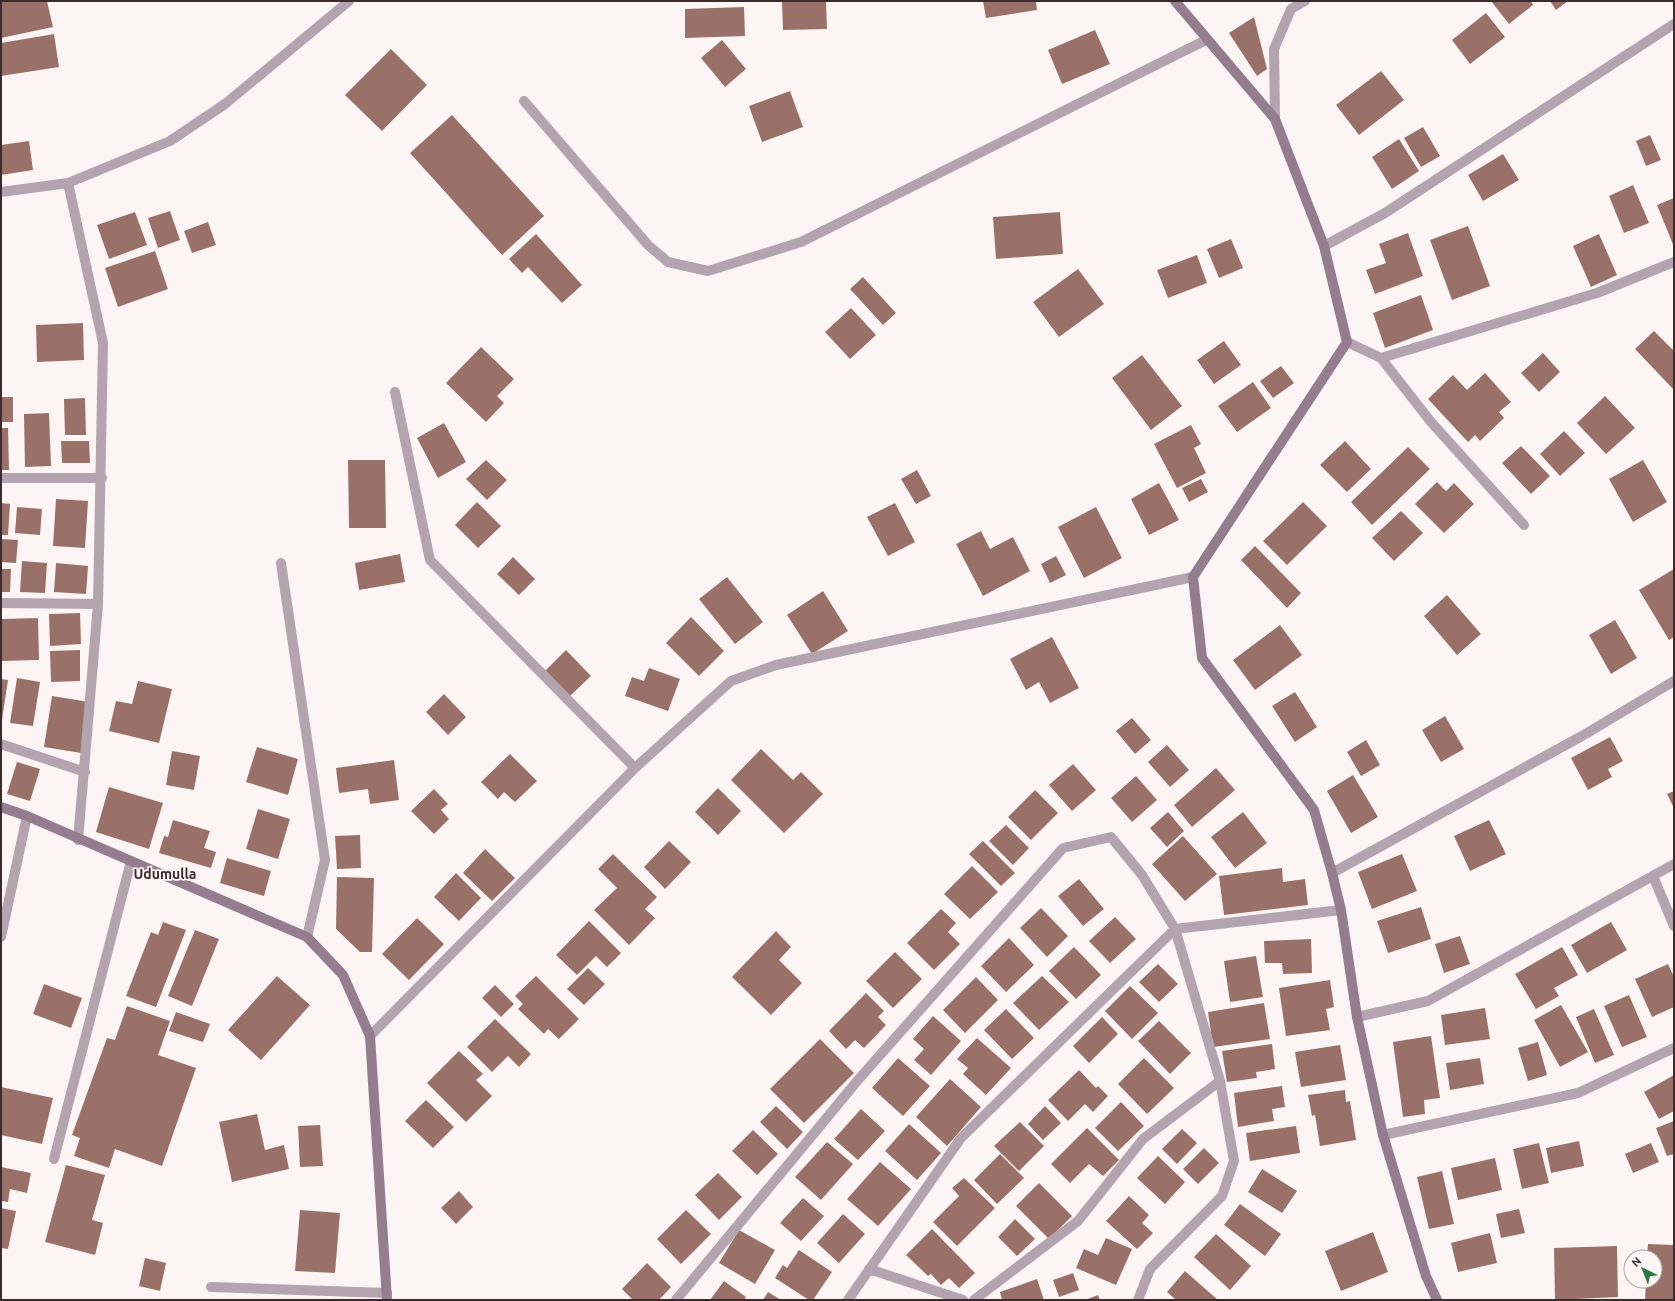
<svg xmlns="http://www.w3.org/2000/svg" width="1675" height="1301" font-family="Ubuntu,sans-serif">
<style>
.building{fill:#9a7168}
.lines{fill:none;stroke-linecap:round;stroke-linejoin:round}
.street{stroke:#b3a4b0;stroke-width:10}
.secondary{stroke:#937d8e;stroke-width:10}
.labels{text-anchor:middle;stroke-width:3.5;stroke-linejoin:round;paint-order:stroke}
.quarter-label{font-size:14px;font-weight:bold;fill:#3a2b2f;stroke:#fcf4f5}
</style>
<rect width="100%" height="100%" fill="#fcf4f5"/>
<path class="building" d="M1,1h46l6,26 -52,11z
M826,1l1,28 -44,1 -1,-28z
M983,1h53l1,9 -51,8z
M1491,1h40l2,4 -24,19z
M1550,1h18l-12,9z
M744,7l1,29 -60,2v-29z
M1486,13l19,24 -35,27 -18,-24z
M1254,17l13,52 -10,7 -28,-43z
M1095,30l15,34 -48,20 -14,-34z
M54,34l5,33 -58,9v-33z
M722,40l24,29 -21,18 -24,-29z
M391,49l36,36 -45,46 -37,-36z
M1381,71l23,29 -45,35 -23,-30z
M790,91l13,36 -41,15 -13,-36z
M452,115l92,101 -42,39 -92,-102z
M1423,127l17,29 -19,11 -17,-29z
M1650,135l11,25 -15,6 -10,-25z
M1399,139l20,32 -27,18 -20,-32z
M29,141l4,29 -32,5v-30z
M1503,154l16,26 -36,21 -15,-26z
M1633,185l16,38 -25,10 -15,-37z
M1674,198v49l-17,-42z
M170,211l10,29 -22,8 -10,-30z
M135,212l12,33 -38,14 -12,-34z
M1060,212l3,42 -67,5 -3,-42z
M208,222l8,23 -24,8 -8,-22z
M1468,226l22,60 -38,14 -22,-60z
M1408,233l15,43 -48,18 -9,-24 20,-7 -7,-19z
M536,234l46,51 -20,18 -34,-36 -6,6 -13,-14z
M1599,234l18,41 -26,12 -18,-41z
M1231,239l12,29 -24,10 -12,-29z
M155,251l13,38 -50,18 -13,-39z
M1197,255l10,28 -39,15 -11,-28z
M1078,269l26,35 -45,33 -26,-35z
M863,277l33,36 -13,12 -33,-36z
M1421,295l12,35 -48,18 -12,-35z
M851,308l25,27 -26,24 -25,-27z
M83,323l1,37 -47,2 -1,-37z
M1654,331l20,20v39l-39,-41z
M1224,341l17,24 -27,19 -17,-24z
M481,347l33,32 -17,17 7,7 -18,19 -40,-39z
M1543,353l17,19 -21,20 -18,-19z
M1142,355l40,51 -31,24 -39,-52z
M1281,366l13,17 -21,15 -13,-17z
M1485,373l26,29 -12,10 5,6 -24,23 -5,-6 -7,7 -40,-43 25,-24 14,15z
M1253,382l18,26 -34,24 -19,-26z
M1605,396l30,32 -29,26 -29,-31z
M1,397h12v25h-12z
M85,398l1,37h-21l-1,-36z
M49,413l2,53 -26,1 -1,-53z
M444,423l22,39 -28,16 -21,-40z
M1191,425l10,19 -7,4 12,25 -29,15 -23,-44z
M1,428h7l1,42h-8z
M1564,431l21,22 -25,23 -20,-22z
M61,441h28l1,22h-28z
M1345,441l26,28 -24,23 -27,-27z
M1521,446l29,30 -19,18 -29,-31z
M1408,447l22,22 -58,56 -21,-23z
M348,460h37l1,68h-37z
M486,460l21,20 -20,20 -21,-21z
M1643,460l24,42 -34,20 -24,-43z
M917,470l14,26 -15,8 -15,-25z
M1201,479l7,13 -19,10 -7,-14z
M1437,482l9,9 8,-8 20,21 -30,29 -29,-29z
M1159,483l20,37 -30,15 -18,-36z
M56,499l32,2 -3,47 -32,-2z
M477,502l24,24 -23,22 -23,-23z
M1303,502l24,24 -40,39 -24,-24z
M1,503l9,1 -2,31h-7z
M895,503l20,39 -27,14 -21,-39z
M17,507l25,2 -2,26 -25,-2z
M1096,507l26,51 -38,20 -26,-51z
M1401,511l22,22 -29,28 -22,-23z
M981,531l9,18 23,-12 17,34 -47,25 -27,-52z
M1,539l17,1 -2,23 -15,-1z
M1255,546l46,47 -14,15 -46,-48z
M400,554l5,28 -46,8 -4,-27z
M1056,556l10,19 -16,8 -9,-19z
M513,557l22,22 -16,16 -22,-21z
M22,561l25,2 -2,30 -25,-1z
M56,563l32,3 -2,28 -32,-2z
M1,569h10l-1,23h-9z
M1674,569v68l-5,3 -30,-50z
M727,577l36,45 -28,22 -36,-45z
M823,591l25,40 -36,23 -25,-39z
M1447,595l34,39 -24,21 -33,-39z
M80,613l1,31 -31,2 -1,-32z
M691,617l33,34 -25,25 -33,-33z
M38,618l1,42 -38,1v-42z
M1615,620l22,38 -26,16 -22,-39z
M1280,625l22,30 -47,35 -22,-30z
M1052,637l27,51 -29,15 -11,-21 -13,8 -16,-31z
M80,650v31l-29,1 -1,-31z
M566,650l25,26 -21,20 -25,-25z
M649,668l31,11 -12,32 -43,-15 7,-19 12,4z
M17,678l23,4 -7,44 -23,-3z
M1,679l7,1 -6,40h-1z
M138,681l34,8 -13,54 -50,-12 7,-30 16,3z
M1295,692l22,35 -22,15 -23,-36z
M444,694l22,23 -18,18 -22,-23z
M52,696l37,6 -8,51 -37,-6z
M1445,716l19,33 -23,13 -19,-32z
M1132,718l19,22 -16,14 -19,-23z
M1610,737l13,24 -15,8 4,8 -24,13 -17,-32z
M1366,740l14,25 -19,11 -14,-24z
M1167,745l22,25 -19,17 -22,-25z
M257,747l41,12 -10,36 -42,-13z
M761,749l32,31 8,-8 22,22 -39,39 -53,-53z
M172,751l28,5 -6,34 -28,-5z
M510,754l27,27 -22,21 -11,-10 -6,7 -17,-17z
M394,760l5,40 -29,4 -2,-15 -29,4 -3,-25z
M17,762l23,7 -10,32 -23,-7z
M1073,764l23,26 -24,21 -23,-26z
M1216,768l19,22 -43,37 -18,-22z
M1353,775l25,42 -27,16 -24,-42z
M1136,776l21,24 -25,22 -21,-24z
M109,787l54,16 -14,46 -53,-17z
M718,788l23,23 -23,24 -23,-23z
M434,789l14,15 -7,6 8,9 -15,15 -23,-23z
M1035,790l23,23 -27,27 -23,-23z
M1674,791v17l-7,-14z
M258,809l32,10 -12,40 -32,-10z
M1168,812l16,19 -17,16 -17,-19z
M1243,812l24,31 -32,25 -24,-31z
M173,820l37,11 -6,17 12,4 -5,16 -52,-15 5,-17 4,1z
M1489,820l17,34 -36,17 -16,-35z
M1006,825l23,23 -16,17 -24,-24z
M360,835l1,33 -24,1 -2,-33z
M1183,836l34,38 -32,27 -33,-37z
M669,841l22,21 -26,27 -21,-22z
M983,841l32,32 -14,13 -32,-32z
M485,849l30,29 -23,23 -29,-28z
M613,854l44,43 -12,12 10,9 -26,27 -35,-35 23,-22 -19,-19z
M1402,854l15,37 -45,18 -14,-37z
M227,858l44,13 -7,25 -44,-13z
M972,866l26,26 -28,27 -26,-25z
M1282,868l1,14 22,-3 3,26 -84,10 -5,-39z
M456,873l25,25 -22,23 -25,-24z
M337,877l37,1 -2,74h-12l-24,-23z
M1079,879l25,30 -21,17 -25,-30z
M1421,907l10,32 -43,14 -11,-32z
M1041,908l27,28 -21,21 -27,-29z
M941,909l15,14 -8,9 12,12 -26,26 -27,-27z
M1115,917l21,22 -26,24 -21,-22z
M417,918l27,26 -35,36 -27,-26z
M589,921l32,32 -14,14 -11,-11 -19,19 -21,-20z
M163,922l23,8 -30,77 -30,-11 25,-64 7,3z
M1611,922l16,28 -40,23 -16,-28z
M195,930l24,9 -27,67 -24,-10z
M776,931l15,16 -12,13 23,23 -31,32 -39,-38z
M1460,936l10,28 -26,9 -9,-29z
M1009,938l25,27 -28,27 -25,-26z
M1311,939l1,34 -29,1 -1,-11h-17l-1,-22z
M1074,947l27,28 -25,24 -27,-28z
M1562,947l16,28 -24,13 5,8 -23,13 -21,-35z
M895,952l27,27 -29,29 -27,-27z
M1256,956l7,41 -33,5 -6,-41z
M1158,964l20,20 -19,18 -20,-20z
M1668,964l6,13v30l-22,10 -17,-38z
M588,968l17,16 -21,21 -17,-16z
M277,976l33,29 -49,55 -33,-30z
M536,976l43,43 -20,20 -11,-10 -4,5 -26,-25 5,-5 -8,-8z
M1042,976l27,26 -30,28 -26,-27z
M976,977l22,23 -33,33 -22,-23z
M1330,980l4,27 -8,2 4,21 -44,6 -7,-48z
M44,984l38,14 -11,30 -38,-14z
M495,985l19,19 -13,13 -19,-19z
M1130,986l28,27 -26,26 -27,-28z
M866,993l18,18 -6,6 8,8 -22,23 -9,-8 -9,9 -17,-18z
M1629,995l18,42 -25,10 -18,-41z
M1264,1003l6,36 -57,8 -5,-35z
M1561,1005l27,47 -28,15 -26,-47z
M127,1006l43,15 -12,34 38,13 -34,98 -47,-17 -6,19 -35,-12 6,-18 -8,-3 35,-97 8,2z
M1485,1008l5,31 -45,6 -4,-30z
M1006,1009l28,29 -22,21 -28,-29z
M1594,1009l20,46 -19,8 -19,-46z
M176,1012l34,12 -7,18 -34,-11z
M933,1016l28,25 -30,34 -17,-15 10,-11 -11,-10z
M1102,1017l16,17 -29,29 -16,-17z
M495,1019l36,35 -12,13 -11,-11 -16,16 -25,-25z
M1159,1021l32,32 -21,21 -32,-33z
M1431,1036l9,62 -16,2 1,14 -22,3 -10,-75z
M977,1038l34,30 -25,27 -23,-21 5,-6 -11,-9z
M820,1039l34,34 -50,50 -34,-34z
M1538,1042l9,33 -19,6 -10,-33z
M1272,1044l3,25 -19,3 1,6 -30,4 -5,-31z
M1340,1045l6,35 -45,7 -6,-35z
M459,1051l24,23 -7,6 16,16 -26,26 -39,-39z
M898,1058l32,28 -27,30 -31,-28z
M1144,1058l30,30 -27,26 -29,-30z
M1480,1058l4,26 -34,6 -4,-27z
M1079,1070l17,18 2,-2 10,10 -15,16 -8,-8 -17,17 -20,-21z
M1674,1075v36l-15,8 -15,-27z
M950,1079l31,28 -34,39 -31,-29z
M1282,1086l3,21 -13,2 2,12 -36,6 -4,-34z
M1,1087l52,11 -11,46 -41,-9z
M1345,1090l1,12 4,-1 6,39 -36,6 -5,-31 -3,1 -4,-21z
M426,1100l28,27 -21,21 -28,-27z
M1121,1102l23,24 -26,25 -23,-23z
M776,1106l27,26 -16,17 -27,-27z
M1045,1106l16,17 -18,17 -15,-16z
M861,1109l24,22 -27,29 -24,-21z
M257,1114l8,36 19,-5 5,24 -57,13 -13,-60z
M1674,1121v33l-7,2 -11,-28z
M1020,1122l24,24 -25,25 -25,-25z
M909,1124l32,29 -24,27 -32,-29z
M320,1125l3,41 -23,1 -2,-41z
M1296,1126l4,27 -50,8 -4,-28z
M1087,1128l32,32 -16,16 -14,-12 -19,19 -19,-19z
M1182,1129l15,14 -20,21 -15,-15z
M753,1130l25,24 -21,21 -25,-24z
M1579,1141l5,25 -33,7 -5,-25z
M827,1142l26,22 -32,36 -26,-23z
M1539,1143l10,40 -27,6 -9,-40z
M1651,1143l8,19 -26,11 -8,-19z
M1204,1148l15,15 -21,21 -15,-15z
M1000,1154l24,24 -27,26 -23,-24z
M1158,1156l27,26 -20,22 -28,-26z
M1495,1158l7,32 -44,10 -7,-32z
M880,1162l31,27 -33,37 -31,-27z
M66,1165l39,10 -13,45 11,3 -8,32 -50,-13z
M1,1167l30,6 -4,20 -17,-4 -2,13 -7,-1z
M1262,1169l35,22 -15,22 -34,-21z
M1442,1171l12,53 -25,5 -12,-52z
M718,1173l24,24 -23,23 -24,-25z
M964,1178l31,30 -38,38 -24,-24 26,-26 -7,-8z
M1039,1183l33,33 -23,23 -33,-33z
M459,1191l14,16 -17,17 -15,-16z
M1129,1196l20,19 -7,8 11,10 -16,16 -31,-28z
M803,1198l21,18 -23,25 -21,-18z
M1240,1204l41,30 -16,22 -41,-31z
M1,1208l15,3 -8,38 -7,-1z
M1519,1209l6,24 -24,5 -5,-24z
M300,1210l40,3 -5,60 -40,-2z
M686,1210l25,24 -30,30 -24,-25z
M843,1214l22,20 -26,29 -22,-20z
M1015,1219l20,20 -18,17 -19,-19z
M932,1229l43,44 -16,15 -10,-10 -8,7 -10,-11 -3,2 -22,-21z
M739,1230l36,20 -20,34 -36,-21z
M1373,1232l15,40 -47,19 -16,-40z
M1490,1233l7,30 -39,9 -7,-29z
M1216,1234l35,32 -21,24 -36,-33z
M1106,1238l26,11 -16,36 -40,-17 8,-19 14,6z
M1648,1244l26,1v55h-29l1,-19h9v-24h-8z
M1617,1246l1,51 -63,3 -1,-52z
M799,1250l33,22 -19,28h-4l-34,-22 8,-13 4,3z
M145,1258l21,5 -6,28 -21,-5z
M647,1263l24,24 -12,13h-26l-11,-11z
M1185,1271l33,29h-42l-9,-8z
M1073,1273l6,17 -20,7 -6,-17z
M1037,1279l7,21h-42l-2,-8z
M724,1281l22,16 -2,3h-34z
M768,1292l13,8h-18z
M1098,1295l2,5h-15z"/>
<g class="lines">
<path class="street" d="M524,101l124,144 20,17 40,9 93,-29 405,-202
M1275,119l-1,-70 17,-40 14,-8
M68,183l35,160 -5,261 -20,236
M1,192l67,-9 102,-42 55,-37 124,-103
M1324,246l61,-33 289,-189
M1347,342l34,16 216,-65 77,-31
M1381,358l50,64 93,103
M395,392l35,168 205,208
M1,478h101
M281,563l44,297 -18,77
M1,603l97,1
M1,744l84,28
M1332,873l250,-137 92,-55
M1653,876l21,50
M1,937l26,-121
M1357,1017l71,-16 246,-137
M370,1036l265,-268 96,-87 45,-16 417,-88
M1383,1135l195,-42 96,-45
M54,1159l77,-298
M869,1269l94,31
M211,1287l176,6
M676,1300l182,-220 205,-232 48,-11 31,38 33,54 45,152 -77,58 -65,82 -104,79
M848,1300l113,-162 214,-209 166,-19
M1138,1300l12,-31 72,-73 12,-35 -14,-80"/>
<path class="secondary" d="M1175,1l100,118 49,127 23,96 -154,235 9,81 112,152 18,63 9,37 16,107 26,118 43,141 11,24
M1,807l26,9 280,121 36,38 27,61 17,264"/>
</g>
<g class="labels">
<g class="quarter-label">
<text x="165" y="879">Udumulla</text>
</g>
</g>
<rect width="1675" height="1301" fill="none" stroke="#3a2b2f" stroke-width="4"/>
<g transform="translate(1643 1269) rotate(317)"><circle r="19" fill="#fcf4f5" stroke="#aea4a6"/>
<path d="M0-3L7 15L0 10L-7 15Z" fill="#2c7846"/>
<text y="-6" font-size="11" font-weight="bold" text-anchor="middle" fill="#3a2b2f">N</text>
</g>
</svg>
